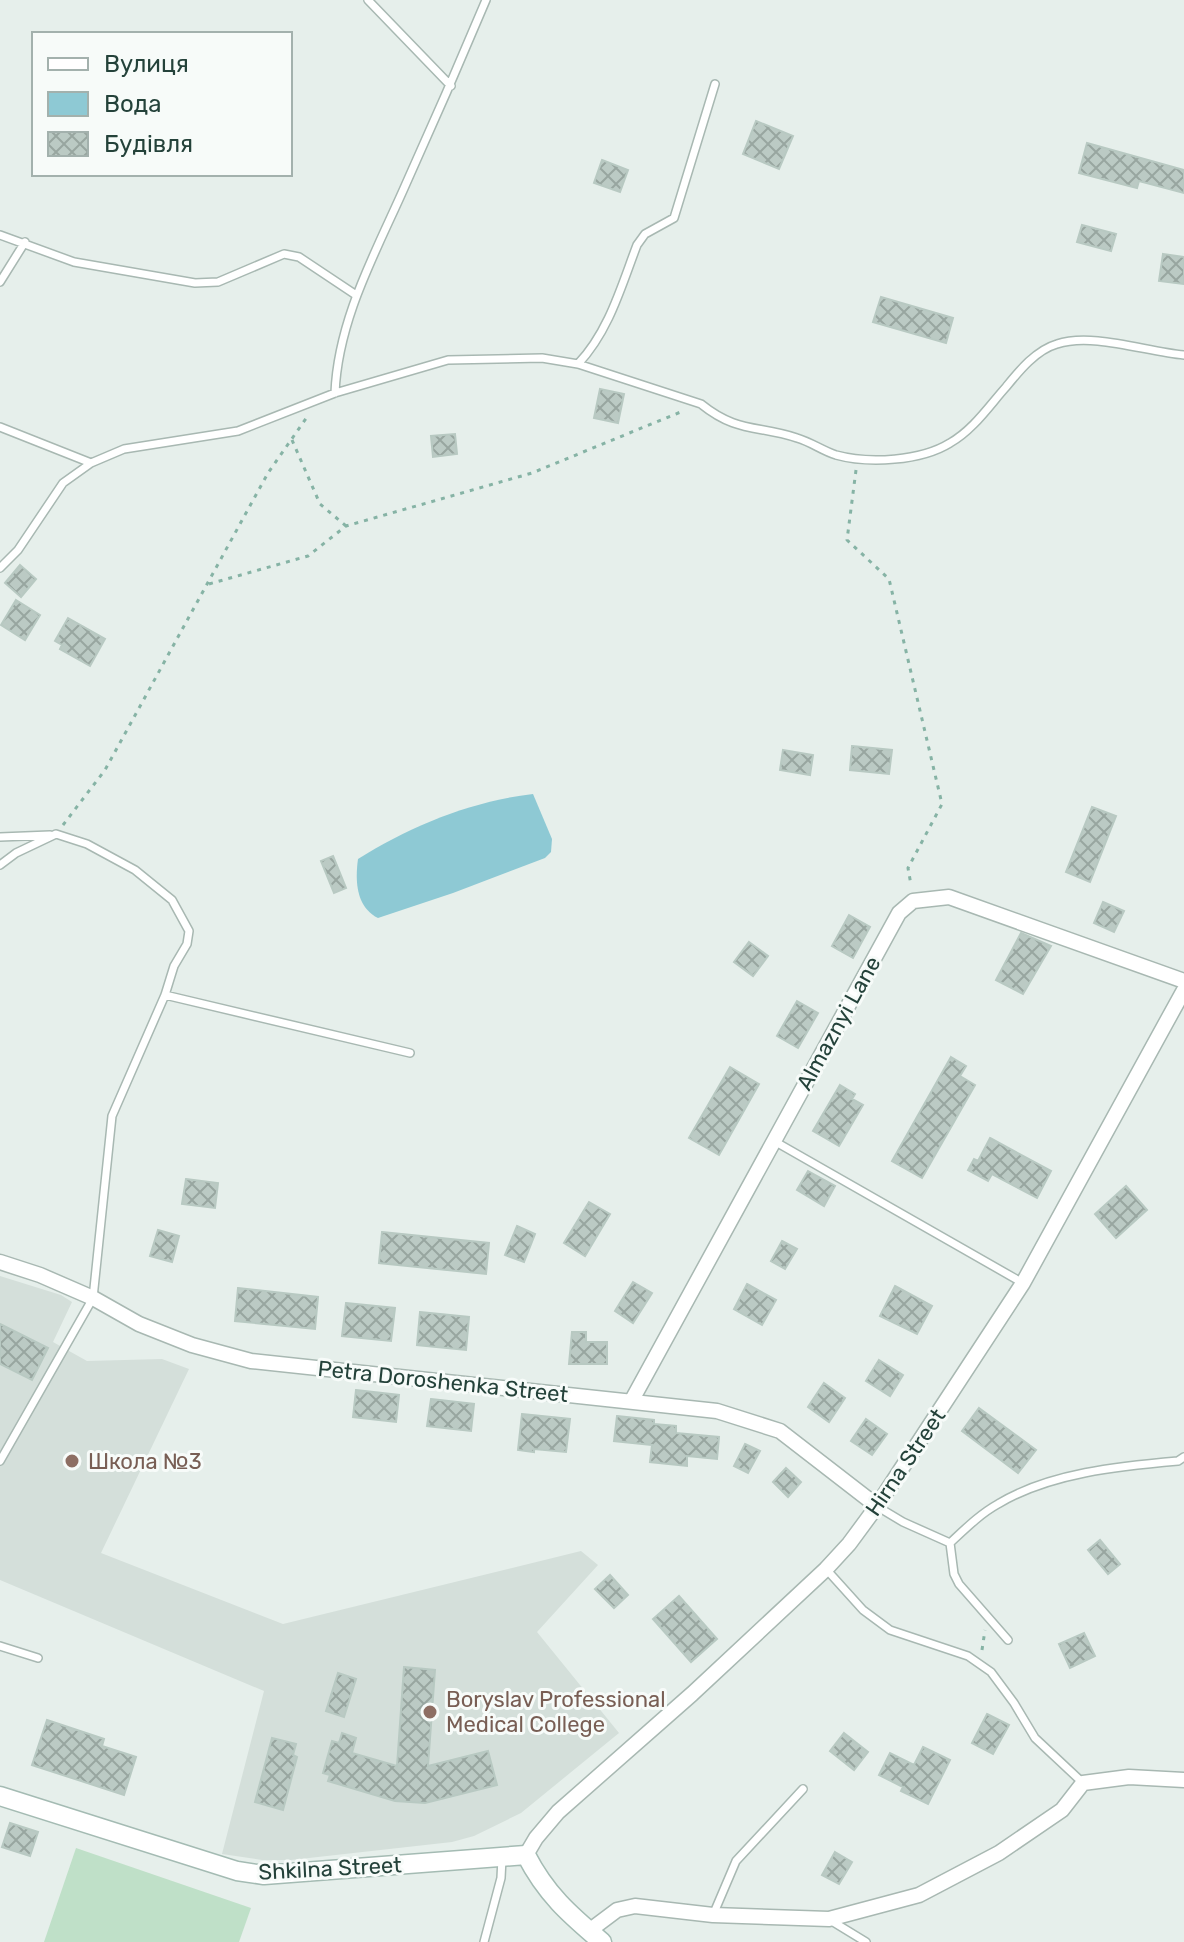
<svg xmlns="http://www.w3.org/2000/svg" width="1184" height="1942" font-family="Rubik,sans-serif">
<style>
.built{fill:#d4dfda}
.grass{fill:#bfe0c8}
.water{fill:#8ec9d4}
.building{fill:url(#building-cross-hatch);stroke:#b8c9c2;stroke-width:2}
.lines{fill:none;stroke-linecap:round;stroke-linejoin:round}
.lane-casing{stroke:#a8b8b2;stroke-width:10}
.street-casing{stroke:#a8b8b2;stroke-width:17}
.secondary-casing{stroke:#a4bbb3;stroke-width:21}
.path{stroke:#86b3a5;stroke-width:3;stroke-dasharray:4 6;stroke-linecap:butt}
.lane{stroke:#fff;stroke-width:7}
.street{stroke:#fff;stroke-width:14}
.secondary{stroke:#fff;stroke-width:18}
.education-dot{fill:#8d6e63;stroke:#f7fbf9;stroke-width:3}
.labels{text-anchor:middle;stroke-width:6;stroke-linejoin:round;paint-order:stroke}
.street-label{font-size:22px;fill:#24423a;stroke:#f7fbf9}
.education-label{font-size:22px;fill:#785e54;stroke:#f7fbf9;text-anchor:start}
</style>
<defs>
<pattern id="building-cross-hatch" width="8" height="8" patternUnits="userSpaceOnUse" patternTransform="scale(2)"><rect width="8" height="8" fill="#bbcac4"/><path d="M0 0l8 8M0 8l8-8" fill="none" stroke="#98a6a0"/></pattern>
</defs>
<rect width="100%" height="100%" fill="#e6efeb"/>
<path class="built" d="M0,1276l61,19 11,7 -19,40 34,19 75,-2 27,10 -88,184 182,71 298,-73 17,14 -61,67 82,101 -98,80 -47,23 -22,6 -161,18h-29l-40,-6 42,-163 -264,-111z"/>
<path class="grass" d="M76,1848l175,60 -12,34h-195z"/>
<path class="water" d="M533,794l19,45 -1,13 -6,6 -92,35 -75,25c-22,-11 -23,-37 -20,-59 52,-33 114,-58 175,-65z"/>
<path class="building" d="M756,121l37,15 -14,33 -36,-15z
M1087,143l97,27v23l-45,-12 -2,7 -58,-15z
M602,160l26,10 -8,22 -26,-9z
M1082,225l34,9 -5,17 -34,-9z
M1163,254l21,3v27l-25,-3z
M881,297l72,21 -7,25 -73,-21z
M600,389l24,5 -6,29 -24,-5z
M455,434l2,20 -24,3 -2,-21z
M20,565l16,14 -15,18 -16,-14z
M16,600l24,15 -15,25 -24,-15z
M68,618l37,21 -15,27 -30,-17 2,-4 -7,-4z
M852,746l40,4 -3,24 -39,-4z
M783,750l30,5 -3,20 -30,-5z
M1092,807l24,9 -26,66 -24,-10z
M333,856l13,32 -12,5 -13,-32z
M1103,902l21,9 -10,21 -20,-9z
M849,915l21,12 -17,31 -21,-12z
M1021,933l30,13 -28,48 -27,-14z
M749,942l19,14 -15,20 -19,-14z
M797,1001l21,12 -20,35 -21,-12z
M951,1057l15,9 -6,10 15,9 -53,93 -30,-17z
M730,1067l29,17 -40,71 -30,-17z
M840,1085l15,9 -3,5 11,6 -24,41 -26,-15z
M990,1138l61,33 -14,27 -45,-24 -4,7 -20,-11 6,-11 4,2z
M808,1171l27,15 -11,20 -27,-16z
M186,1179l32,4 -3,25 -33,-4z
M1126,1186l21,24 -31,28 -21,-24z
M589,1202l21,12 -25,42 -21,-13z
M517,1226l18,8 -11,28 -19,-7z
M158,1230l21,6 -7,26 -22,-6z
M382,1232l107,11 -3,31 -107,-11z
M782,1241l15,8 -12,20 -14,-8z
M633,1282l19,11 -19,30 -18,-12z
M747,1284l29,16 -14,25 -28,-16z
M895,1286l37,20 -15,28 -37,-18z
M238,1288l80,9 -3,32 -80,-8z
M346,1303l49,5 -4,33 -49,-5z
M420,1312l49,5 -3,33 -49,-5z
M0,1324l48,24 -16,32 -32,-16z
M572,1332h14v10h21v22h-38z
M879,1360l24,15 -13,21 -24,-15z
M824,1383l21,15 -16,24 -21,-15z
M356,1390l43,5 -3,27 -43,-5z
M431,1399l43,5 -3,27 -44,-5z
M979,1408l57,42 -18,23 -56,-42z
M522,1414l48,5 -4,33 -32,-3v3l-16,-2z
M617,1416l37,4v4l22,2v7l43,4 -2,22 -30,-3v10l-37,-4 2,-17 -38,-4z
M866,1419l21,15 -15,21 -21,-14z
M745,1444l15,7 -12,22 -14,-7z
M786,1468l15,14 -13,15 -15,-15z
M1100,1540l20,24 -12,10 -20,-24z
M610,1575l18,20 -14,13 -19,-19z
M679,1596l38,43 -26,23 -38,-43z
M1084,1633l11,23 -25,12 -11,-24z
M404,1667l31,3 -7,96 60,-15 9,34 -72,18 -30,-2 -67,-20 2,-6 -7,-2 9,-32 7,2 3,-10 14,5 -4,15 45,13z
M338,1673l18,6 -12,38 -18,-6z
M987,1714l22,11 -16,29 -21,-11z
M47,1720l57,19 -2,7 34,11 -12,38 -92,-30z
M844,1733l24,19 -14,18 -24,-19z
M272,1738l24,6 -3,11 4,2 -14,53 -28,-8z
M923,1747l27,13 -22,44 -27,-13 2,-4 -24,-12 11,-22 24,12z
M10,1823l28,9 -8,24 -28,-9z
M835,1852l17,10 -13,22 -17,-9z"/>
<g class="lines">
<defs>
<path id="lane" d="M368,0l83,86
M0,235l74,27 121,21 23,-1 66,-28 15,3 57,38
M0,282l25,-40
M578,364c31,-33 43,-77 59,-119l8,-11 29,-16 41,-134
M335,393c3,-74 41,-141 70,-207 28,-62 55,-124 81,-186
M0,427l91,36
M0,568l18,-18 45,-67 28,-20 33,-14 114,-18 97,-38 113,-33 94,-2 36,6 123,40c36,29 56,21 96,34 14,4 26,13 39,17 33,9 85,6 114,-12 23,-13 39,-37 56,-56 13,-16 30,-37 51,-43 35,-12 90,8 127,11
M0,837l50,-2
M0,865l16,-12 40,-19 31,10 48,26 37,30 17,31 -2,13 -13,22 -9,29 -53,121 -19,182 -93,163
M165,995l245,58
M774,1141l249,142
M878,1507l25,15 47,21 4,31 5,10 49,56
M950,1543c15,-14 30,-29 48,-39 51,-31 122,-38 180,-43l6,-4
M826,1569l37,41 27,20 78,26 23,16 23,31 21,35 48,45
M0,1646l38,12
M713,1915l23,-54 67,-72
M830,1920l36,22
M484,1942l17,-64 1,-20"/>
<path id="street" d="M0,1262l40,13 53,23 46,26 53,21 59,16 466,50 63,20 97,75
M632,1400l267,-487 14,-12 36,-4 235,84
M526,1855l10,-17 22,-26 134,-118 134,-125 23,-25 28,-38 146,-223 161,-293
M589,1931l28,-21 18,-4 78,9 116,4 90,-24 80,-42 63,-43 21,-27 46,-6 55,3"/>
<path id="secondary" d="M0,1796l237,75 27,4 262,-20c20,39 43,59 76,87"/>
</defs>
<use href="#lane" class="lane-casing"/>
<use href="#street" class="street-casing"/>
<use href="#secondary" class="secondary-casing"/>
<path class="path" d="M292,440l28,64 26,22
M856,470l-9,70 42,39 53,225 -34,64 3,17
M209,584l99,-28 38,-30 186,-53 151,-62
M63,825l42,-55 163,-297 39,-56
M982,1650l3,-20"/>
<use href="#lane" class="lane"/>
<use href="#street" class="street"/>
<use href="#secondary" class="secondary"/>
</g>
<g class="education-dot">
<circle cx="72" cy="1461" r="8"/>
<circle cx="430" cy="1712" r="8"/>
</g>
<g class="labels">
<g class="street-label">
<text transform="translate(838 1023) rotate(-61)" y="8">Almaznyi Lane</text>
<text transform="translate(443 1381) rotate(6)" y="8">Petra Doroshenka Street</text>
<text transform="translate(905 1462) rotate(-56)" y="8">Hirna Street</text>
<text transform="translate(330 1868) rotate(-3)" y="8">Shkilna Street</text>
</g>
<g class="education-label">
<text x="88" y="1469">Школа №3</text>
<text x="446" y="1707">Boryslav Professional<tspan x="446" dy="25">Medical College</tspan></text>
</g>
</g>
<rect x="32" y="32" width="260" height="144" fill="#f7fbf9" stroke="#a3b1ad" stroke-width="2"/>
<rect x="48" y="58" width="40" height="12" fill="#ffffff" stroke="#a3b1ad" stroke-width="2"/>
<text x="104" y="72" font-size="24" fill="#24423a">Вулиця</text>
<rect x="48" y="92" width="40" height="24" fill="#8ec9d4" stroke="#a3b1ad" stroke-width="2"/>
<text x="104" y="112" font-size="24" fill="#24423a">Вода</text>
<rect x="48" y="132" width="40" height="24" fill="url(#building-cross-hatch)" stroke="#a3b1ad" stroke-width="2"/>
<text x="104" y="152" font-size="24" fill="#24423a">Будівля</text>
</svg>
